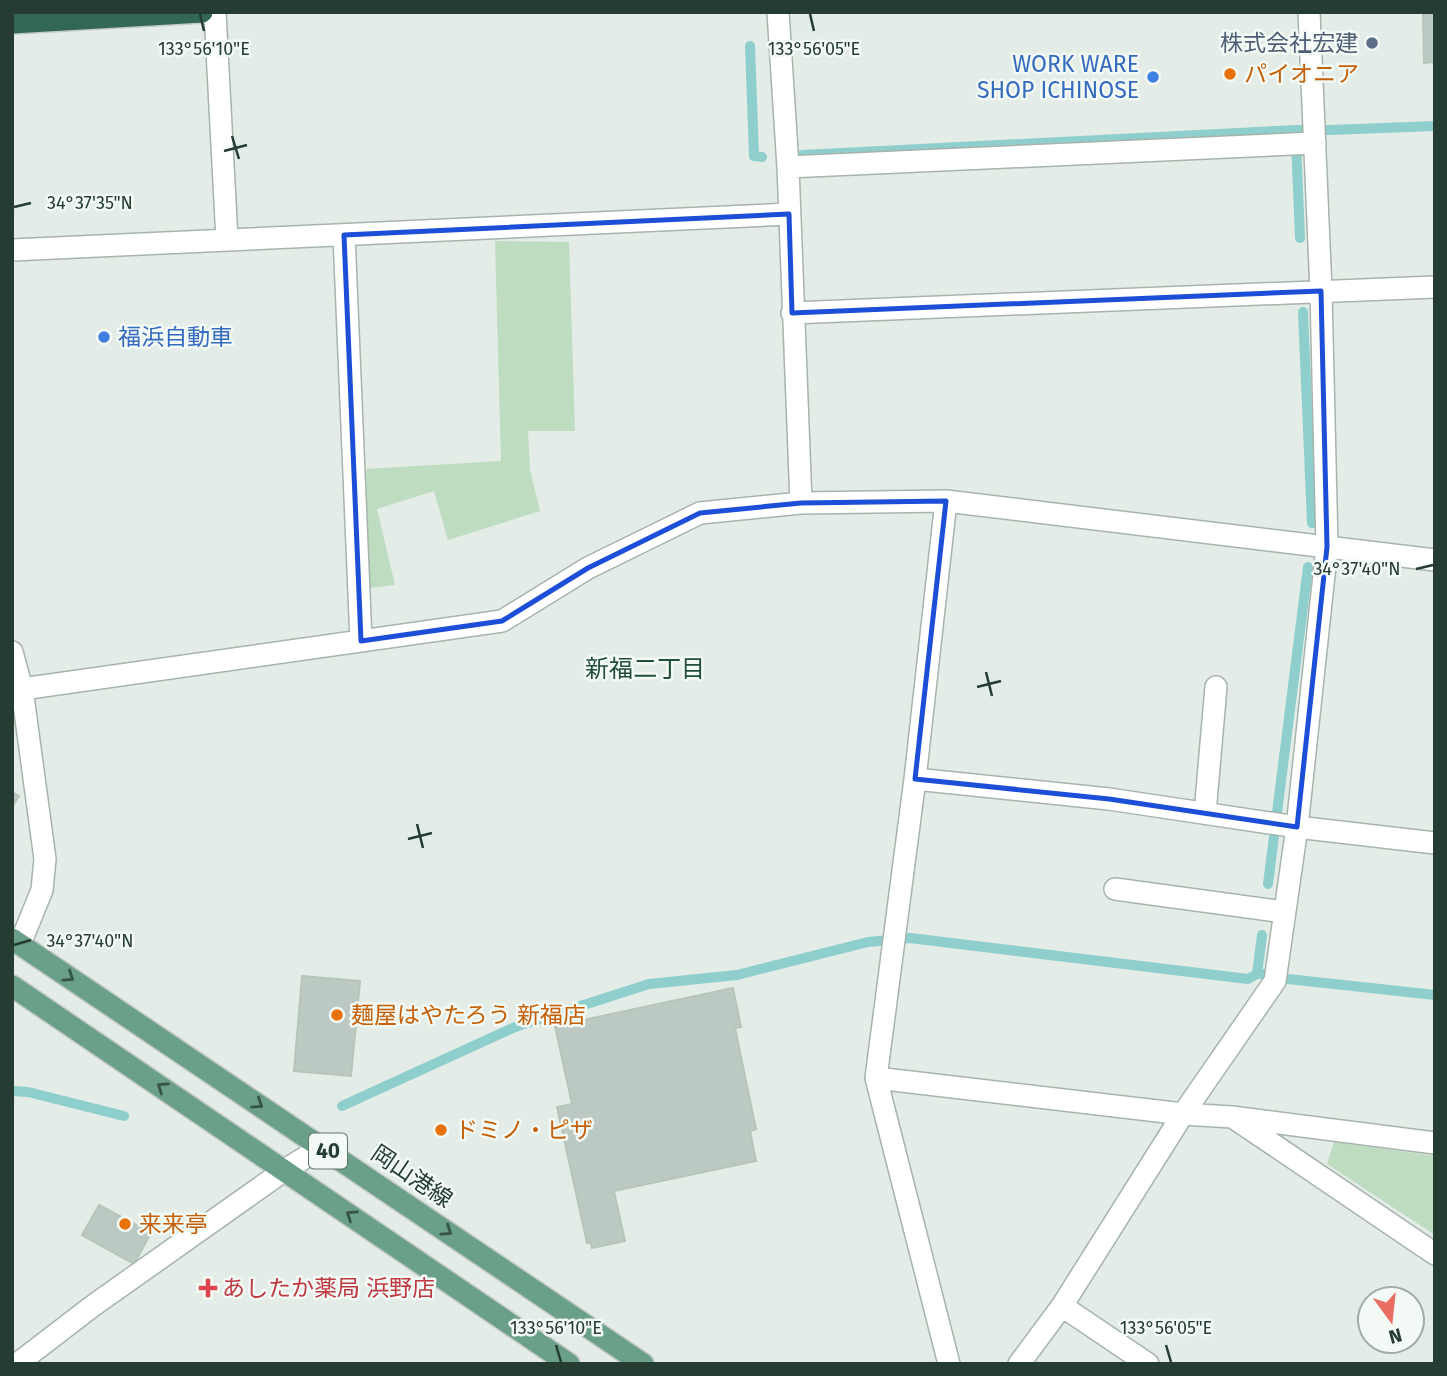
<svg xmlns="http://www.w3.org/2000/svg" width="1447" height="1376" font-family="'Fira Sans','Noto Sans JP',sans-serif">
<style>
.green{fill:#bddcc0}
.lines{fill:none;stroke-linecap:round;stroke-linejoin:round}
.stream{stroke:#8ececd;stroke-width:10}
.building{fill:#bbc9c2;stroke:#b6c5bc;stroke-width:2}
.street-casing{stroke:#a6b4ac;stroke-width:24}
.primary-casing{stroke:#c2c8c6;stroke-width:24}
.highway-casing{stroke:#c2c8c6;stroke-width:24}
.street{stroke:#fff;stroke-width:21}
.primary{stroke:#6a9f89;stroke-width:21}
.highway{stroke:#316753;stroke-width:21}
.oneway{stroke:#365548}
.marked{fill:none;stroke:#1d4ed8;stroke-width:5;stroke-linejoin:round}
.ticks{fill:none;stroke:#243c32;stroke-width:2.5}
.service-dot{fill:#5c6f8a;stroke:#f3f9f5;stroke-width:2.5}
.food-dot{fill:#e8710a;stroke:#f3f9f5;stroke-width:2.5}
.shop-dot{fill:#3f7fe0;stroke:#f3f9f5;stroke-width:2.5}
.health-dot{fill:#e0444e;stroke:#f3f9f5;stroke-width:2.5}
.labels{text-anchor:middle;stroke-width:5;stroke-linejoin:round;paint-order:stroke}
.shield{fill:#f3f9f5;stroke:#62756c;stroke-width:2}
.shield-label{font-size:21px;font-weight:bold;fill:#243c32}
.service-label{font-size:23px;fill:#4e5e75;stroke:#f3f9f5;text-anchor:end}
.shop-label{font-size:23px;fill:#366cbe;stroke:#f3f9f5;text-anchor:end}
.food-label{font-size:23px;fill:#c56008;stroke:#f3f9f5;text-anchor:start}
.street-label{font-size:23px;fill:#243c32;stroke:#f3f9f5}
.health-label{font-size:23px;fill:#be3a42;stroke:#f3f9f5;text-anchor:start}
.neighbourhood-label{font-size:24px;fill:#214d3b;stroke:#f3f9f5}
.ticks-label{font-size:18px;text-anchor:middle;fill:#243c32;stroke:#f3f9f5;stroke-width:5;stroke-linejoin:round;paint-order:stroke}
</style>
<rect width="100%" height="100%" fill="#e3ece6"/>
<path class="green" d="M495,241l74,1 6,189h-47l2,39 10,41 -92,29 -14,-49 -57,18 18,76 -26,3 -3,-119 135,-8z
M1334,1142l101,14v79l-108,-71z"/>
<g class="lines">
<path class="stream" d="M750,46l4,110 8,1
M1296,141l4,97
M802,155l494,-25h34l105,-4
M1303,312l9,211
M1268,884l40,-317
M1257,974l5,-39
M1288,979l147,16
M12,1091l16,1 96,24
M342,1106l173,-79 134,-43 88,-9 131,-33 42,-4 338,41 9,-5h7"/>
</g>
<path class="building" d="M1423,12h12v50l-11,1z
M12,792l7,4 -7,11z
M302,976l58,5 -9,95 -57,-5z
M733,988l8,39 -6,1 21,101 -6,2 6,30 -142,30 11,50 -33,7 -1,-6 -4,1 -30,-136 15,-3 -17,-78z
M99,1205l52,28 -17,31 -52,-29z"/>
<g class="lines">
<defs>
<path id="street" d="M215,12l12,228
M778,12l10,155 13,336
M788,167l527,-24
M344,235l17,406
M12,250l777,-36
M792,313l643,-26
M946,501l-31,278 -39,299 73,286
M12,652l10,37 23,170 -3,31 -22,54
M22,689l480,-68 86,-53 112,-55 101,-10 145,-2 489,59
M915,779l194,20 188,28 138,16
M1205,813l11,-126
M1115,889l169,23
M876,1078l307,36 49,3 203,26
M1237,1120l198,134
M1062,1306l86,58
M17,1364l77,-59 191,-135 37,-23
M1019,1364l43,-58 121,-192 92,-133 22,-154 30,-280 -6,-256 -12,-279"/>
<path id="primary" d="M12,939l631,425
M12,986l557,378"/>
<path id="highway" d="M12,23l190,-11"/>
</defs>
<use href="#street" class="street-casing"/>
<use href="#primary" class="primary-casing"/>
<use href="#highway" class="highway-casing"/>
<use href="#street" class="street"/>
<use href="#primary" class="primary"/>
<use href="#highway" class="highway"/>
</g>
<defs><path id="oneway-chevron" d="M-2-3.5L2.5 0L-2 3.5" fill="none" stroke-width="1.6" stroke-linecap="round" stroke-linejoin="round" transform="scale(1.75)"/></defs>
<g class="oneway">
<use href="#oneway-chevron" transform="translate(69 977) rotate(34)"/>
<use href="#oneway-chevron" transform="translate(162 1087) rotate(-146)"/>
<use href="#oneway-chevron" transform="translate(258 1104) rotate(34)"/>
<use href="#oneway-chevron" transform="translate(351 1215) rotate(-146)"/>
<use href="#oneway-chevron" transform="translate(447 1231) rotate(34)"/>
</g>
<path class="marked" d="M789,214l3,99 529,-22 6,256 -30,280 -188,-28 -194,-20 31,-278 -145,2 -101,10 -112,55 -86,53 -141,20 -17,-406z"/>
<path class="ticks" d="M200,14l4,17M810,14l4,17M232,136l7,23M224,151l23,-6M14,207l17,-4M1416,569l17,-4M986,672l6,24M977,687l24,-6M417,824l6,24M408,839l24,-6M14,945l17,-5M556,1345l5,17M1166,1345l5,17"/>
<circle class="service-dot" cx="1372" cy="43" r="7"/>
<g class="food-dot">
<circle cx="1230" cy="74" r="7"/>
<circle cx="337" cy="1015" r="7"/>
<circle cx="441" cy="1130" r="7"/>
<circle cx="125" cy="1224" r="7"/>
</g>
<g class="shop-dot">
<circle cx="1153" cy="77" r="7"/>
<circle cx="104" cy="337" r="7"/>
</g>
<path class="health-dot" d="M204.5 1277.5h7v7h7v7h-7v7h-7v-7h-7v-7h7z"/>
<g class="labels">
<rect class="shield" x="309" y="1133.5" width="38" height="35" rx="5"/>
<g class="shield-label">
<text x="328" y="1158">40</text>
</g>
<g class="service-label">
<text x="1358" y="51">株式会社宏建</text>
</g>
<g class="shop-label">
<text x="1139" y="72">WORK WARE<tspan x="1139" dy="26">SHOP ICHINOSE</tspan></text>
<text x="118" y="345" text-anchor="start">福浜自動車</text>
</g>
<g class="food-label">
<text x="1244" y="82">パイオニア</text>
<text x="351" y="1023">麺屋はやたろう 新福店</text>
<text x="455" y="1138">ドミノ・ピザ</text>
<text x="139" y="1232">来来亭</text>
</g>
<g class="street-label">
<text transform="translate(412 1176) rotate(34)" y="8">岡山港線</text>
</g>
<g class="health-label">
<text x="222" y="1296">あしたか薬局 浜野店</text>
</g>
<g class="neighbourhood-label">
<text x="645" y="677">新福二丁目</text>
</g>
</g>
<g class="ticks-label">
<text x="204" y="55">133°56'10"E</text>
<text x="814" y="55">133°56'05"E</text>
<text x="90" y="209">34°37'35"N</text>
<text x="1357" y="575">34°37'40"N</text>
<text x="90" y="947">34°37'40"N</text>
<text x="556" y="1334">133°56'10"E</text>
<text x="1166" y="1334">133°56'05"E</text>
</g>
<rect width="1447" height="1376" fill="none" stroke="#243c32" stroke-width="28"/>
<g transform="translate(1391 1320) rotate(165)"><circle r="33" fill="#f3f9f5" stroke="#a0ada7" stroke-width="2"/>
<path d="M0-5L12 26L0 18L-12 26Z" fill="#ea6f63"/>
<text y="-10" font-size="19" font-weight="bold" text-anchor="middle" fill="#243c32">N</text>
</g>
</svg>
